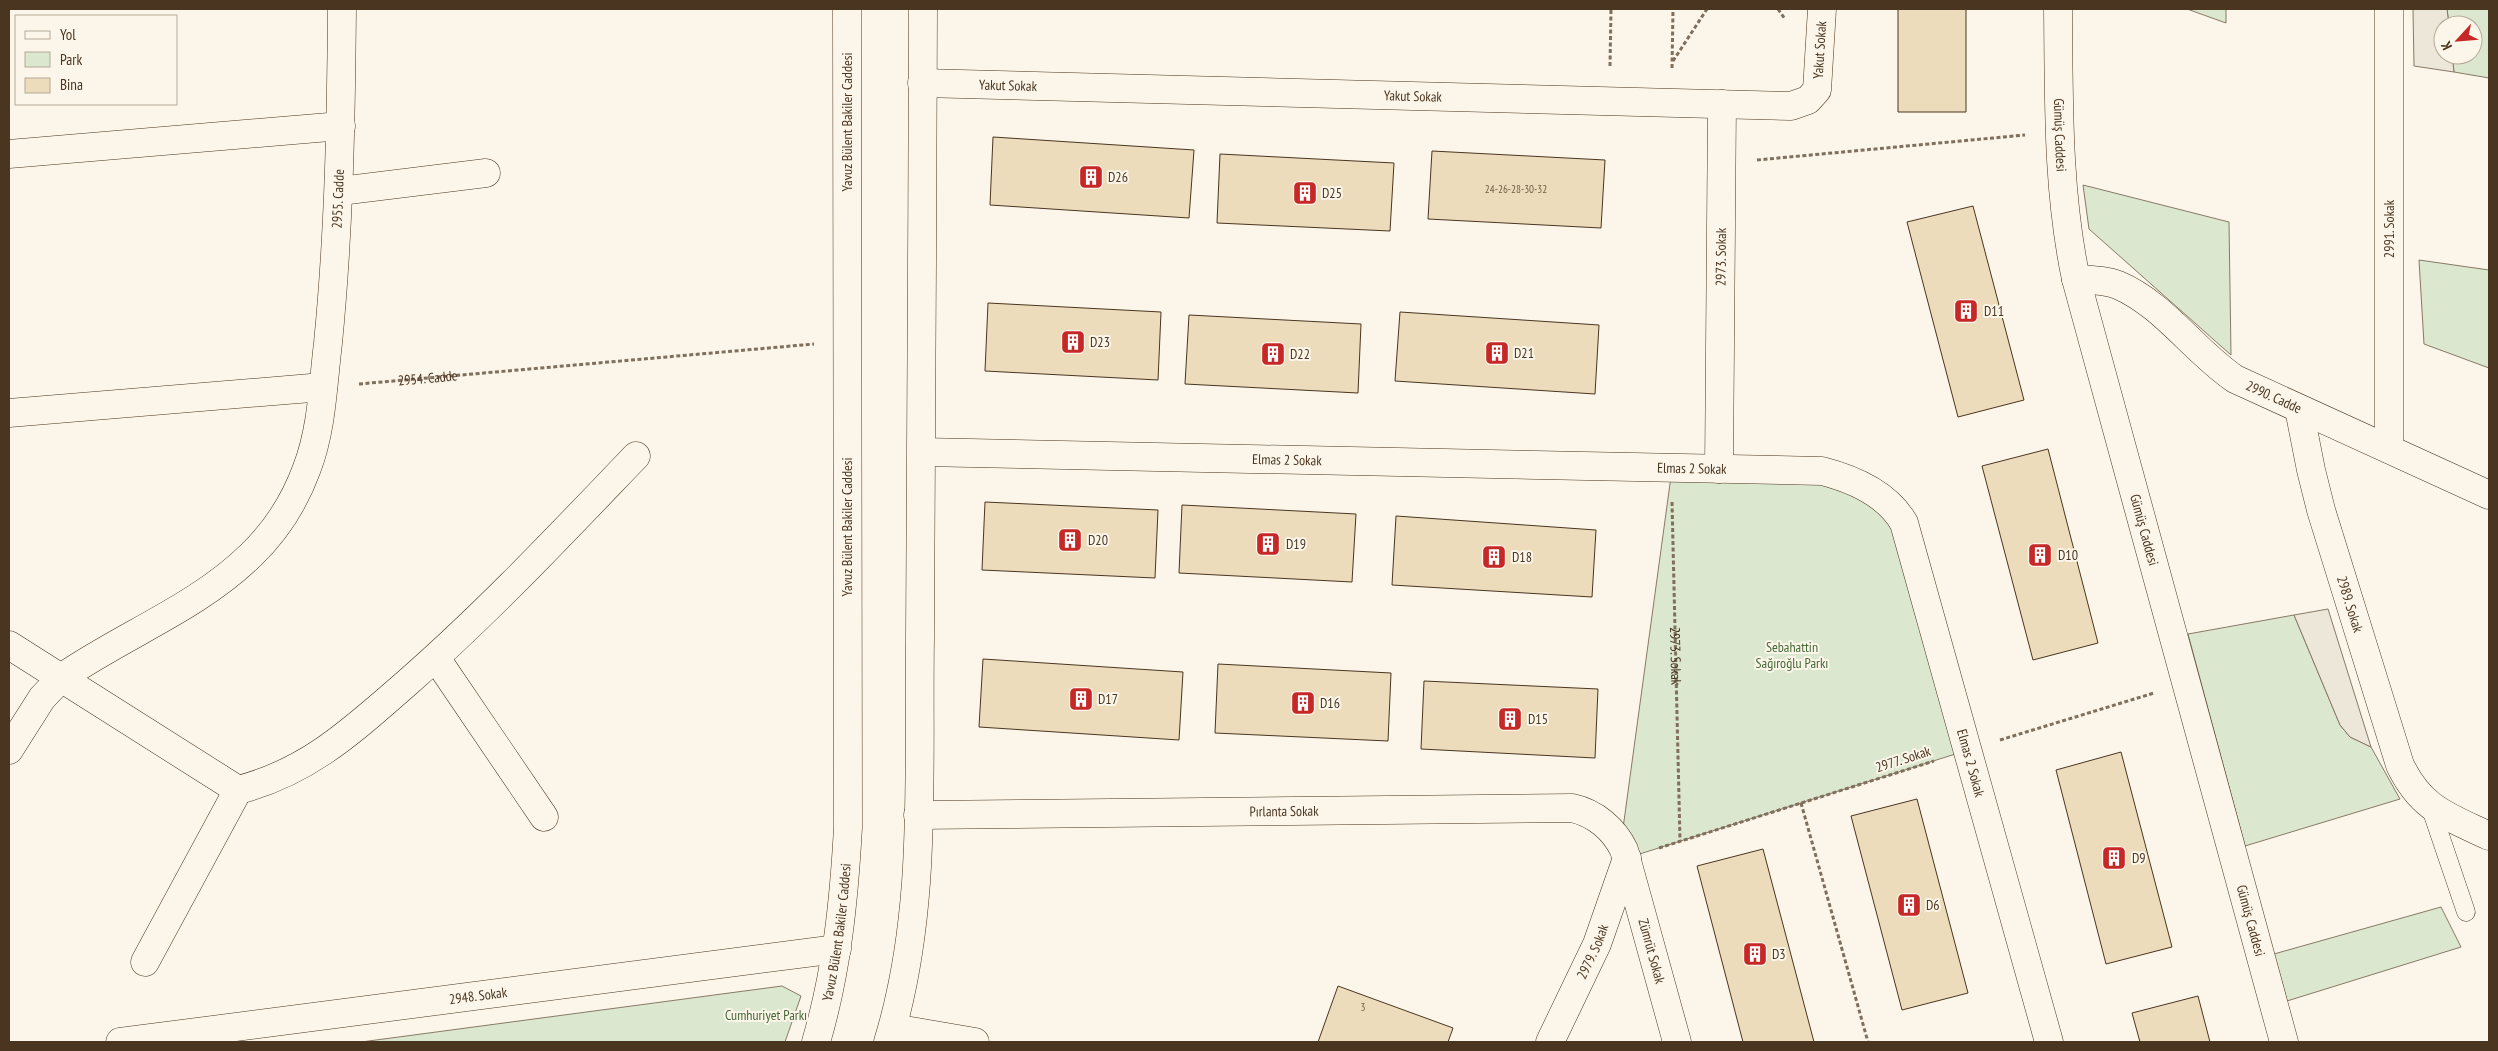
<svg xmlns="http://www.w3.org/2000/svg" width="2498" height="1051" font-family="'PT Sans Narrow',sans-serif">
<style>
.green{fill:#dce7d0;stroke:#887966}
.parking{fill:#ede7d9;stroke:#887966}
.building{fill:#ecdcbc;stroke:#4a3520}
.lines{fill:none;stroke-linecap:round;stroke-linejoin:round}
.service-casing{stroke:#4a3520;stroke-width:19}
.minor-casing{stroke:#4a3520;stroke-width:29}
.tertiary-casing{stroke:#4a3520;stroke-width:29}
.path{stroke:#7f6f5c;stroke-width:3;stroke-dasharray:4 2.5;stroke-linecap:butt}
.service{stroke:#fbf6e9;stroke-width:18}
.minor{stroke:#fbf6e9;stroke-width:28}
.tertiary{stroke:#fbf6e9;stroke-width:28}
.labels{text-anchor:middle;stroke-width:4;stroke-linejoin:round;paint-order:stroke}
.number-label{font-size:11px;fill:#725f47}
.street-label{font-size:14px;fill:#4a3520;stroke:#fbf6e9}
.poi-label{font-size:14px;fill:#4a3520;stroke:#fbf6e9;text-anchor:start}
.park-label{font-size:14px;fill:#436837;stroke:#fbf6e9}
</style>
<rect width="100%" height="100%" fill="#fbf6e9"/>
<path class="green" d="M2187,9h39v14z
M2447,9h42v69l-35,-6 -2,-17h21v-30h-24z
M2083,185l146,37 2,133 -142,-126z
M2419,260l70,10v98l-65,-24z
M1672,469l150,2 61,28 85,251 -341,108 -6,-15z
M2294,615l46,110 10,12 21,10 29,52 -155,47 -57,-212z
M2441,907l20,40 -174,54 -13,-47z
M782,986l19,10 -16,46h-424z"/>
<path class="parking" d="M2413,9h34l2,16h-6v30h9l2,17 -40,-6z
M2328,609l43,138 -21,-10 -10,-12 -46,-110z"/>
<path class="building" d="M1898,9h68v103h-68z
M993,137l201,13 -5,68 -199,-13z
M1432,151l173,9 -4,68 -173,-9z
M1220,154l174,9 -4,68 -173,-8z
M1973,206l51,194 -66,17 -51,-195z
M988,303l173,9 -3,68 -173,-9z
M1400,312l199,13 -4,69 -200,-13z
M1189,315l172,9 -3,69 -173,-9z
M2048,449l50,194 -65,17 -51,-194z
M985,502l173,8 -3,68 -173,-8z
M1182,505l174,9 -4,68 -173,-9z
M1396,516l200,14 -4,67 -200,-12z
M983,659l200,13 -4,68 -200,-13z
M1218,664l173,9 -3,68 -173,-8z
M1424,681l174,8 -3,69 -174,-9z
M2121,752l51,195 -66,17 -50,-194z
M1917,799l51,194 -66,17 -51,-194z
M1763,849l51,193h-71l-46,-176z
M1338,986l115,42 -5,14h-130z
M2198,996l12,46h-70l-8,-29z"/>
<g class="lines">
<defs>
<path id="service" d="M2430,806l36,106"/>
<g id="minor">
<path d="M2389,9v440"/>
<path id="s3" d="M922,83l869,23 17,-6 9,-10 5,-81"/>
<path d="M9,154l332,-28"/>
<path d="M340,191l146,-18"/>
<path id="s4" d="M2076,279c14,1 30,1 42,6 45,19 76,66 117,94l254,116"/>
<path id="s5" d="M2299,409l12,61 10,40 79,255c21,44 47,51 89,71"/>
<path d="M9,413l314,-26"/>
<path id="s6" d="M922,452l900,19c31,8 65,22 82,52l145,519"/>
<path id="s7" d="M1719,469l3,-365"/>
<path d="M9,645l229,145c71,-18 116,-61 170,-108 81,-71 154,-149 228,-226"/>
<path d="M436,658l108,159"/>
<path id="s8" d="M9,750l33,-52 19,-20c62,-43 136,-70 190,-123 25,-24 44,-54 56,-87 15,-39 16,-84 21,-125 11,-111 13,-222 14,-334"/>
<path id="s9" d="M918,815l654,-7c23,5 42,21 52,42l53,192"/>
<path d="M145,962l93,-172"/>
<path d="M893,1028l82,14"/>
<path id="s10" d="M120,1042l717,-93"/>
<path id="s11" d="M1550,1042l47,-98 30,-86"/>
</g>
<g id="tertiary">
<path id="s12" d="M2058,9c1,91 -1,180 18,270l208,763"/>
<path id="s13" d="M816,1042c21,-71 28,-142 32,-215l-1,-818"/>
<path d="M888,1042c40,-130 30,-268 32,-403 2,-210 2,-420 3,-630"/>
</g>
</defs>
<use href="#service" class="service-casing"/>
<use href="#minor" class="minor-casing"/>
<use href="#tertiary" class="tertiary-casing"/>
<g class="path">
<path d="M1778,9l7,10"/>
<path d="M1673,61l34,-52"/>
<path d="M1610,66l1,-57"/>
<path d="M1672,68l1,-59"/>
<path d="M1757,160l268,-25"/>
<path id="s1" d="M359,384l455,-40"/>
<path id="s2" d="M1672,502l8,339"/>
<path d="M2000,740l154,-47"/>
<path d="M1801,803l67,239"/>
<path d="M1659,848l275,-87"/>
</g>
<use href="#service" class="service"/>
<use href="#minor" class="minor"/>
<use href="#tertiary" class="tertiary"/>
</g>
<defs>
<symbol id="building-square" viewBox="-11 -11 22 22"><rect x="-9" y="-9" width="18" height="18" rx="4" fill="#c62828" stroke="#fbf6e9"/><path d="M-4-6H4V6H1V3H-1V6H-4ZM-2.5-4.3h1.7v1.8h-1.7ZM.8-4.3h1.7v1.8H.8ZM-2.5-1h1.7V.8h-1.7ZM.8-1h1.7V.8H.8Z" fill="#fff"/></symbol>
</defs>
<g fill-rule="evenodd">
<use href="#building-square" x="1077" y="163" width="28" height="28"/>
<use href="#building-square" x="1291" y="179" width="28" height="28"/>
<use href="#building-square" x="1952" y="297" width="28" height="28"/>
<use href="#building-square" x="1059" y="328" width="28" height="28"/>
<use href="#building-square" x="1483" y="339" width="28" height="28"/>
<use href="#building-square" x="1259" y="340" width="28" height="28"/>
<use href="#building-square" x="1056" y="526" width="28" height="28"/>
<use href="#building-square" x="1254" y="530" width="28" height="28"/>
<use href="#building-square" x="2026" y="541" width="28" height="28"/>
<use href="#building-square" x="1480" y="543" width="28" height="28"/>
<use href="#building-square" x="1067" y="685" width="28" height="28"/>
<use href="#building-square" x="1289" y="689" width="28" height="28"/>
<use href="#building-square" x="1496" y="705" width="28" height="28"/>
<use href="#building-square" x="2100" y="844" width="28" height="28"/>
<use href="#building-square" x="1895" y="891" width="28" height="28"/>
<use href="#building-square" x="1741" y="940" width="28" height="28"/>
</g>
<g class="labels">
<g class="number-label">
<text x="1516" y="193">24-26-28-30-32</text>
<text x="1363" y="1011">3</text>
</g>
<g class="street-label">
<text dy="5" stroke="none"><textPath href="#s3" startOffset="941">Yakut Sokak</textPath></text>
<text dy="5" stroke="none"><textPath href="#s3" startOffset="86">Yakut Sokak</textPath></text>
<text dy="5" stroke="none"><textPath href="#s3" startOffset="491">Yakut Sokak</textPath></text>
<text transform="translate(847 122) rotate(-90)" y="5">Yavuz Bülent Bakiler Caddesi</text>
<text dy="5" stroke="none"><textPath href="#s12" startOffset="126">Gümüş Caddesi</textPath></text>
<text dy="5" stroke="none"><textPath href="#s8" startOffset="692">2955. Cadde</textPath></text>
<text transform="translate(2389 229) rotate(-90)" y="5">2991. Sokak</text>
<text dy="5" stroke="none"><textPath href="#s7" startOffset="212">2973. Sokak</textPath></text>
<text dy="5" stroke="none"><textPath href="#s1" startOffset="69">2954. Cadde</textPath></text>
<text dy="5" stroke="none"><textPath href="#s4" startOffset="236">2990. Cadde</textPath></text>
<text dy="5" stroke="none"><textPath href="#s6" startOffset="365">Elmas 2 Sokak</textPath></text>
<text dy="5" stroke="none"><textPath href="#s6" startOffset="770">Elmas 2 Sokak</textPath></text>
<text transform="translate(847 527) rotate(-90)" y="5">Yavuz Bülent Bakiler Caddesi</text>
<text dy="5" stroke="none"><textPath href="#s12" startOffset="531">Gümüş Caddesi</textPath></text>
<text dy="5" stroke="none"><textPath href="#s5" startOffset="202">2989. Sokak</textPath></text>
<text dy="5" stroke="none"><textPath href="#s2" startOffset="154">2973. Sokak</textPath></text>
<text transform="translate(1903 759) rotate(-18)" y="5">2977. Sokak</text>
<text dy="5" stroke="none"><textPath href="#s6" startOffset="1249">Elmas 2 Sokak</textPath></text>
<text dy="5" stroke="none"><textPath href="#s9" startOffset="366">Pırlanta Sokak</textPath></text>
<text dy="5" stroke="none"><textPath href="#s12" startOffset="936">Gümüş Caddesi</textPath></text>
<text dy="5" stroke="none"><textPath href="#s13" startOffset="112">Yavuz Bülent Bakiler Caddesi</textPath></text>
<text dy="5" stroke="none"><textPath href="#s9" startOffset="828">Zümrüt Sokak</textPath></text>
<text dy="5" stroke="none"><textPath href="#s11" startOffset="100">2979. Sokak</textPath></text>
<text dy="5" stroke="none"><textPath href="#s10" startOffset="361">2948. Sokak</textPath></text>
</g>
<g class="poi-label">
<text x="1108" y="182">D26</text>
<text x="1322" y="198">D25</text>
<text x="1984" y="316">D11</text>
<text x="1090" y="347">D23</text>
<text x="1514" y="358">D21</text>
<text x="1290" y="359">D22</text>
<text x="1088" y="545">D20</text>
<text x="1286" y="549">D19</text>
<text x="2058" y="560">D10</text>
<text x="1512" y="562">D18</text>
<text x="1098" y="704">D17</text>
<text x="1320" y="708">D16</text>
<text x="1528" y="724">D15</text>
<text x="2132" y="863">D9</text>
<text x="1926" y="910">D6</text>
<text x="1772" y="959">D3</text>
</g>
<g class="park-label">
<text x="1792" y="652">Sebahattin<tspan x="1792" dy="16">Sağıroğlu Parkı</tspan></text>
<text x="766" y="1020">Cumhuriyet Parkı</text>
</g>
</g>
<rect width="2498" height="1051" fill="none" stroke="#4a3520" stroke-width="20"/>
<rect x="15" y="15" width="162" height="90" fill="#fbf6e9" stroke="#b4a999"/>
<rect x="25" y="31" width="25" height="8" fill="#fbf6e9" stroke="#b4a999"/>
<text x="60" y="40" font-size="15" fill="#4a3520">Yol</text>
<rect x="25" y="52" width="25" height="15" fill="#dce7d0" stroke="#b4a999"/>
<text x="60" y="65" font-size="15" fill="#4a3520">Park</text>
<rect x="25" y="78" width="25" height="15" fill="#ecdcbc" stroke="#b4a999"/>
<text x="60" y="90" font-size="15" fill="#4a3520">Bina</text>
<g transform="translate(2458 40) rotate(244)"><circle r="24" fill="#fbf6e9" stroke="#b4a999"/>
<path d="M0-4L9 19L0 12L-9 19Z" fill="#c62828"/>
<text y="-8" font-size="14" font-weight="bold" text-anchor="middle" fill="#4a3520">K</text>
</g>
</svg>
